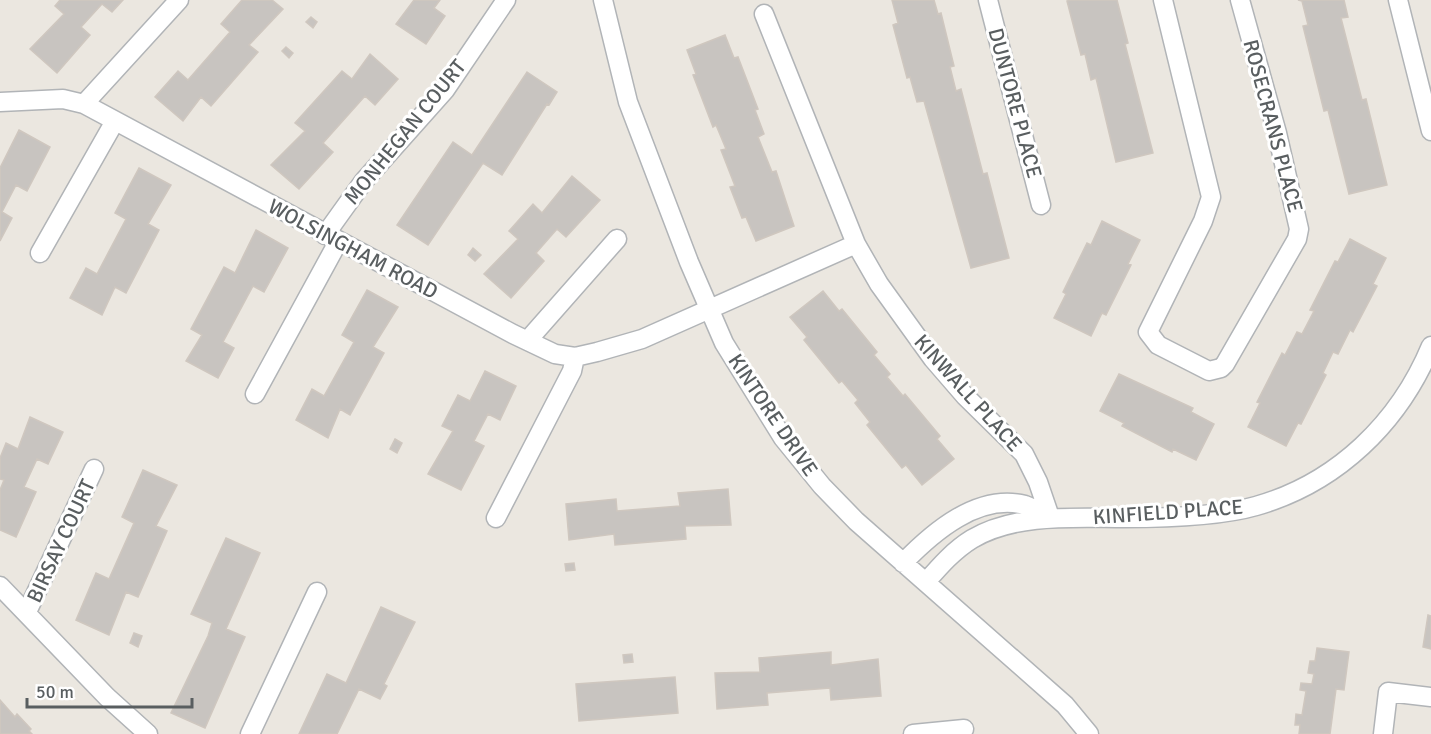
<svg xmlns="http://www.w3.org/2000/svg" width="1431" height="734" font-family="Signika,sans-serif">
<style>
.building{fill:#c8c4c0;stroke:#cfc7bf;stroke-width:1.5}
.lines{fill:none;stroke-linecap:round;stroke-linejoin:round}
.minor-casing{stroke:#b1b4b7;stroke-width:21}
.minor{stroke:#fff;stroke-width:18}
.labels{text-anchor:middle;stroke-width:6;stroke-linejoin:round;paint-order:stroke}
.street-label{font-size:21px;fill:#595e60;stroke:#fff}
</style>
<rect width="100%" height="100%" fill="#ebe7e0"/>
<path class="building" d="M60,0h63l-11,12 -10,-8 -21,23 9,8 -33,38 -27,-24 34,-35 -9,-8z
M242,0h30l11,9 -34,36 9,7 -47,54 -10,-9 -18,24 -28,-24 23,-26 10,9 42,-48 -9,-8z
M414,0h26l-6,8 11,8 -19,28 -30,-20z
M892,0h42l4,14 3,-1 13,53 -4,1 6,24 5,-2 22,85 4,-1 22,85 -38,10 -47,-167 -7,1 -7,-25 -3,1 -14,-53 5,-2z
M1071,0h46l11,43 -3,1 28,109 -37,9 -20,-84 -5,2 -6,-26 -4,1 -14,-54z
M1298,0h46l4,17 -7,1 21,82 4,-1 21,86 -38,9 -21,-84 -4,1 -21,-85 5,-1 -6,-24z
M311,17l6,5 -4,6 -7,-6z
M725,35l9,23 4,-1 20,52 -3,1 9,24 -6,3 14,35 4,-1 18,55 -38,15 -10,-24 -4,1 -12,-31 5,-1 -14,-36 5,-1 -10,-24 -3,2 -20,-52 3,-1 -9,-24z
M286,47l7,6 -4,5 -7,-7z
M370,54l28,25 -23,26 -10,-9 -42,47 10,9 -34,37 -28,-24 34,-34 -10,-8 47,-52 10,8z
M527,72l30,20 -8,13 -2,-1 -45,71 -19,-12 -55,82 -31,-20 56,-83 19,13z
M19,130l31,17 -23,44 -11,-6 -14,27 10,6 -12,23v-73z
M139,168l32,17 -23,39 11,6 -33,63 -11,-6 -13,28 -32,-17 16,-30 11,6 29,-55 -11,-6z
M572,176l28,24 -34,37 -9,-8 -21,24 8,8 -33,37 -27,-24 34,-35 -9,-8 24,-27 9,9z
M1102,221l38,19 -12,24 3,1 -25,50 -4,-2 -11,23 -37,-18 12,-24 -3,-2 24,-49 4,2z
M256,230l32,18 -24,44 -11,-6 -30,56 11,6 -16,30 -32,-17 16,-26 -11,-6 33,-62 11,6z
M1350,239l36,19 -13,26 4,2 -24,46 -3,-2 -12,24 -5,-2 -10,21 3,2 -25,49 -3,-1 -12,23 -38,-19 12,-24 -3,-1 25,-49 3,2 12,-23 5,2 12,-23 -4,-1 25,-49 3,1z
M473,248l8,7 -6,6 -7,-6z
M367,290l31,17 -25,40 11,6 -34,62 -10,-6 -12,29 -32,-18 16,-31 12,7 30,-54 -12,-7z
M823,291l16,20 3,-2 35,43 -3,3 16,19 -3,3 16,19 2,-2 35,42 -3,3 17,20 -32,26 -16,-20 -4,3 -35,-43 3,-3 -15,-19 3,-3 -16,-19 -3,2 -35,-43 3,-3 -17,-20z
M485,371l31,15 -16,34 -12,-6 -14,27 10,5 -23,44 -33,-16 25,-43 -11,-5 16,-31 12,6z
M1119,374l74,34 -2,4 23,12 -18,36 -23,-11 -1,3 -50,-26 2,-3 -24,-12z
M30,417l33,15 -15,32 -11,-5 -13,28 12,5 -20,45 -16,-7v-40l4,-10 -4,-1v-21l6,-15 12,6z
M395,439l7,4 -5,10 -7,-4z
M143,470l34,15 -21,41 11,5 -29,66 -12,-5 -17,43 -33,-15 20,-47 13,6 25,-56 -12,-6z
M728,489l3,36 -46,1 1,13 -71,6 -1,-11 -45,6 -3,-36 50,-5 1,12 63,-5 -2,-13z
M226,538l34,15 -34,76 19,8 -40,91 -34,-15 37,-77 4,-13 -21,-9z
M574,563l1,7 -9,1 -1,-7z
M381,607l34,15 -31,62 3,2 -7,13 -21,-10 -22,45h-38l28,-60 19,9z
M1428,615l3,1v33l-8,-2z
M134,633l8,3 -4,11 -8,-4z
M1317,648l32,4 -5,38 -8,-1 -6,45h-31l1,-9h-5l1,-11 6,1 4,-24 -6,-1 1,-7 11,1 2,-10 -6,-1 2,-12h5z
M831,652v13l47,-6 3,37 -50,4 -1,-12 -63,5 1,12 -51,4 -2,-36 45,-1 -1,-14z
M632,654l1,8 -9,1 -1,-8z
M675,677l3,36 -99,8 -3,-37z
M0,700l15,17 2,-3 14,15 -2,2 3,3h-32z"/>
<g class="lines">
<defs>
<path id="minor" d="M603,0l25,102 61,160 35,81 59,95 39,48 34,35 209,184 24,29
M988,0l53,205
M1163,0l48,197 -8,24 -55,111 10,13 51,26 12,-3 4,-4 72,-125 2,-10 -22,-96 -37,-133
M1398,0l33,131
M764,14l92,230 23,40 54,75 32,37 59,58 14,28 12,35
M0,102l63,-3 21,5 429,230 42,20 20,3 22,-5 45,-13 214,-95
M84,104l95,-104
M325,235l38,-53 82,-92 61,-90
M40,253l75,-132
M528,340l89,-101
M255,394l83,-152
M496,518l76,-147 3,-14
M903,563c30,-31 75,-70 122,-58 8,3 17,8 25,12
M926,582c14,-16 28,-32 46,-43 44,-26 104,-21 152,-21 40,0 94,-1 132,-12 81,-23 143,-83 175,-160
M0,586l107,111 41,37
M27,612l67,-143
M250,734l67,-142
M913,734l51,-5
M1383,734l5,-42 43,5"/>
</defs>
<use href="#minor" class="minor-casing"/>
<use href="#minor" class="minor"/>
</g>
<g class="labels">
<g class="street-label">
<text transform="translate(1015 103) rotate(75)" y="7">DUNTORE PLACE</text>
<text transform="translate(1273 126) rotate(75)" y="7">ROSECRANS PLACE</text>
<text transform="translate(405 132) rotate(-51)" y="7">MONHEGAN COURT</text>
<text transform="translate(353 249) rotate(28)" y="7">WOLSINGHAM ROAD</text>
<text transform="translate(968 393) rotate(48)" y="7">KINWALL PLACE</text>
<text transform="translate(773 415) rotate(56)" y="7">KINTORE DRIVE</text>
<text transform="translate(1168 512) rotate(-4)" y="7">KINFIELD PLACE</text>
<text transform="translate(61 541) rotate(-65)" y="7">BIRSAY COURT</text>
</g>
</g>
<path d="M27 698v9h165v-9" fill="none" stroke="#595e60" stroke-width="3"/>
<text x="36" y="698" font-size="18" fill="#595e60" stroke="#ffffff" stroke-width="4.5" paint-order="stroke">50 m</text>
</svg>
